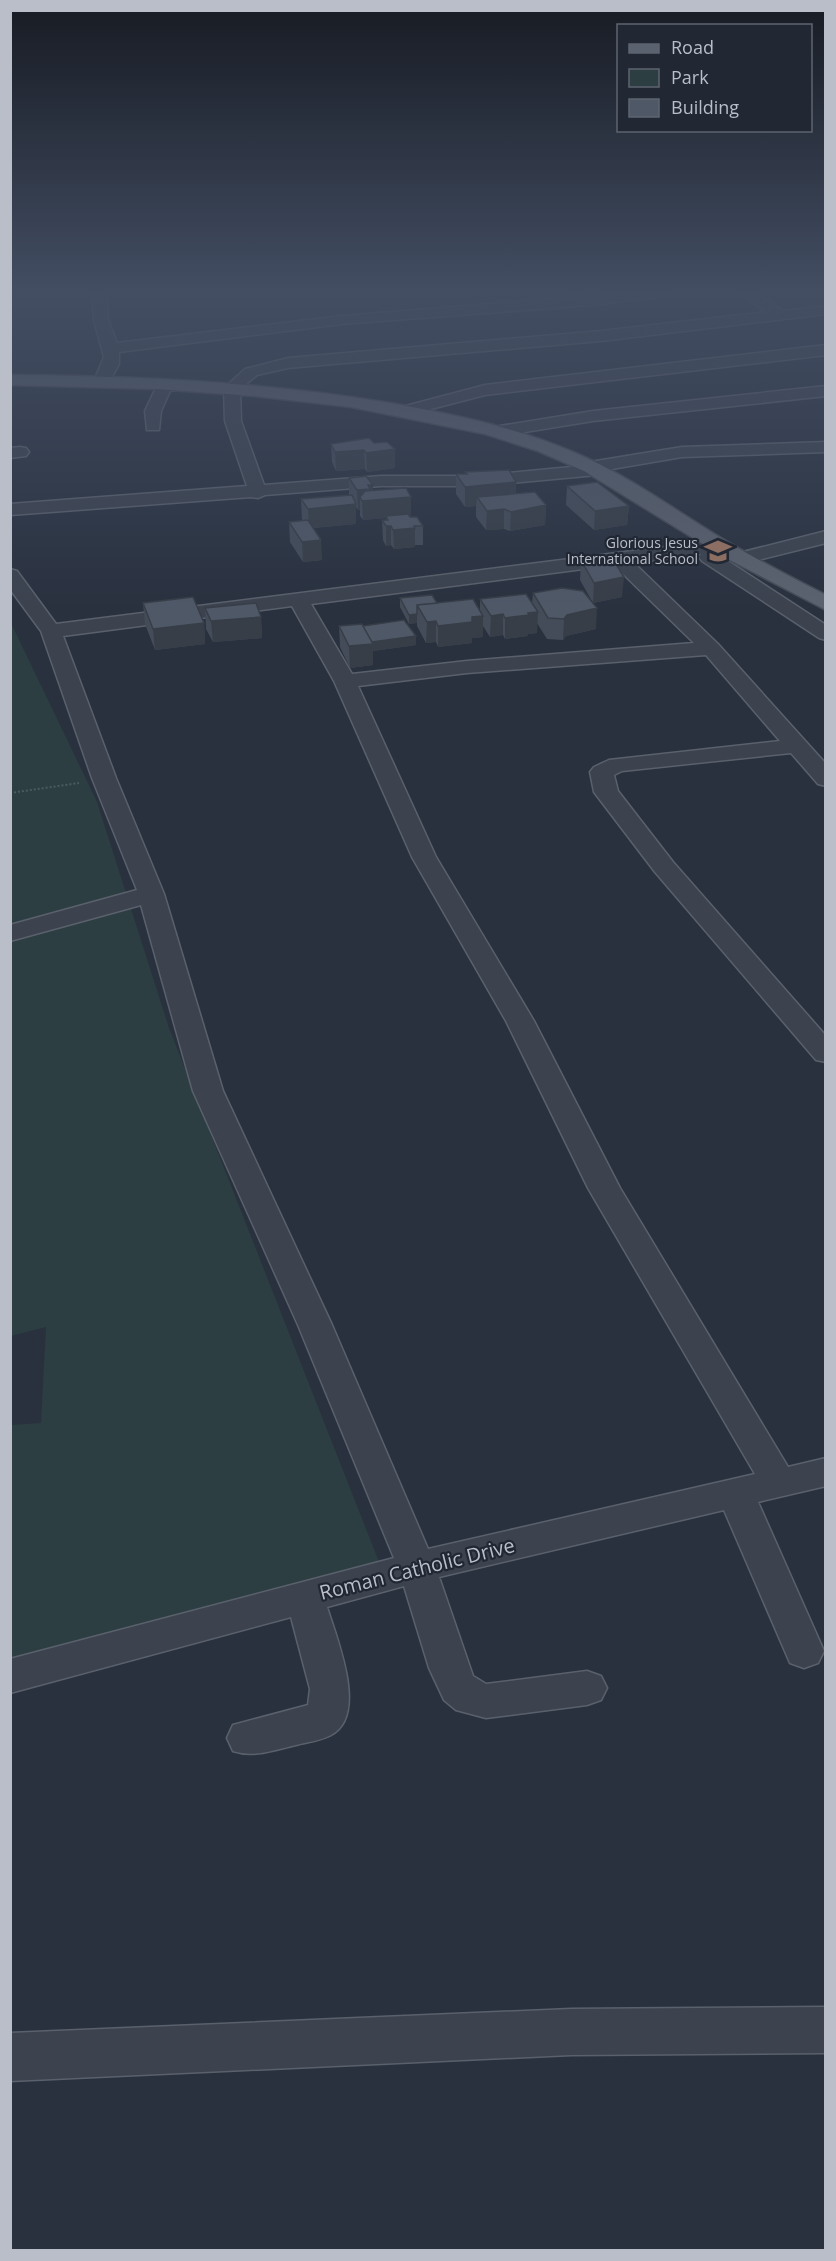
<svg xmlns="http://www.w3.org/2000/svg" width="836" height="2261" font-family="'Open Sans',sans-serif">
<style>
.green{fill:#2c3e41}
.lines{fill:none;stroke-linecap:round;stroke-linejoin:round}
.minor-casing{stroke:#5a616c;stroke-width:3}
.major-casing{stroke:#464c58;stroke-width:3}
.path{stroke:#4b5b5f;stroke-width:2;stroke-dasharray:2 2;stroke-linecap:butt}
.minor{fill:#3c434f;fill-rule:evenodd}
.major{fill:#5b626f;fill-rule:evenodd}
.wall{fill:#444c59}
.shaded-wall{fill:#373e48}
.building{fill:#4f5867;stroke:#373e48;stroke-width:1.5}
.labels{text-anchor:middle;stroke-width:4.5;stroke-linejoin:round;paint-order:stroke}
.far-poi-label{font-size:14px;fill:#b9bec9;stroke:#212834;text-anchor:end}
.near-street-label{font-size:20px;fill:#b9bec9;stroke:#212834}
</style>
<rect width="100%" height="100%" fill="#29313f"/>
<path class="green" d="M10,621l87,181 72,226 212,539 -370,92v-234l30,-2 5,-96 -35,9z"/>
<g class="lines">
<defs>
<path id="minor" d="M92,292h14l2,28 9,23 225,-27 291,-24h39l-7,4 -72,9 -251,19 -223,28v12l-11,20 -6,2 -8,-5 10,-24 -10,-37z
M738,292h16l29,19 43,-5v8l-225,27 -313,27 -31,7 -17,14 1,32 23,64 117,-9h96l105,-10 8,-4 92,-15 144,-5v10l-144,5 -76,13 -9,5 -120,11h-96l-116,9 -7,3 -7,-1 -241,18v-11l237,-18 -22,-65 -1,-33 21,-19 43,-11 313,-27 165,-19z
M826,345v10l-341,40 -81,21 -8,-5 2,-3 87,-23z
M178,380l8,5 -2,3 -14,3 -9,20 -2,19h-12l-2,-19 11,-23 2,-3z
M826,386v10l-233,25 -93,15 -8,-5 8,-5 93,-15z
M20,447l6,1 3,4 -3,4 -16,2v-10z
M826,531v12l-84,21 -10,-6 3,-4z
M720,540l9,6 -2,4 -13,2 112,73v15l-7,-2 -117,-77 -3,-4 2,-3 -67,9 84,81 108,120v22l-8,-2 -27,-31 -169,18 -8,4 4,16 55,71 153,174v26l-10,-2 -161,-188 -61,-80 -4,-20 4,-5 15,-7 171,-19 -74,-86 -239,18 -109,13 78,171 98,164 86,167 168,279 38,-9v28l-68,16 66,149 -6,12 -14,5 -14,-5 -66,-153 -285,67 34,99 13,8 101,-13 14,5 6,12 -6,12 -14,5 -101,13 -30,-8 -12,-10 -15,-32 -25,-82 -77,21c9,30 42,108 4,128 -11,6 -24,7 -35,10 -22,5 -42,13 -63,6l-6,-13 6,-13 75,-20 2,-16 -19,-72 -281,76v-34l384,-101 -96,-233 -105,-234 -52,-186 -131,36v-16l127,-35 -45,-112 -51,-147 -31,-42v-20l7,2 39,53zM614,565l80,78 -227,18 -115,13 -41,-70zM292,606l42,75 78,176 94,164 82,167 167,286 -327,75 -96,-224 -109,-234 -59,-197 -48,-116 -53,-142z
M826,2007v46l-255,2 -561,26v-48l561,-24z"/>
<path id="major" d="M10,375c128,1 254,7 380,28 62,11 125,24 183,49 55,23 103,59 153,89 32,19 66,37 100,54v15l-102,-53 -140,-86 -46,-20 -53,-17 -134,-27 -97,-11 -97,-7 -147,-4z"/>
</defs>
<use href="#minor" class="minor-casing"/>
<use href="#major" class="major-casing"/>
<path class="path" d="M10,793l69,-10"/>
<use href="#minor" class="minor"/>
<use href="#major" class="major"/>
</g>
<path class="wall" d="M374,443l21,6v19l-28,4 -2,-3 -29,2 -4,-9 -1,-18z
M465,472l81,33 -1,20 -35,6 -6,-2 -18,1 -10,-13v-11l-11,1 -9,-13v-20h9z
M349,478l24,7v6l38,6v19h-1l13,10v19h-8v2l-21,2 -3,-4 -5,1 -3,-6 -1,-20h4v-2l-23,2 -3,-4v-6h-2l-2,-3v17l-43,4 9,32 -19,2 -13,-20 -1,-20 14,-1 -1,-2 -1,-20 48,-4z
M567,486l62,20 -2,19 -33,5 -28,-25z
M581,560l41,37 -29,6 3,26 -30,7 -3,4 -16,-1 -10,-16v10l-9,1v2l-23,3 -2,-4 -13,2 -7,-11v11l-11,1v5l-34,4 -2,-5 -10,1 -9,-17v-3l-8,1 -9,-17v-9l80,12v-11l52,5 1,-11 60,10 -13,-23z
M143,603l61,20 1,21 -50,6 -10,-26z
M205,608l56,9 1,21 -49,4 -7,-13z
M339,626h24l53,19 -43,6v14l-23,3 -10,-21z"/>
<path class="shaded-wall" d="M395,449v19l-28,4 -1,-19z
M364,450l1,19 -29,2 -1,-19z
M516,482v19l-39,-4 -1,9 -11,1v-20z
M368,485h5v15l38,-3v19l-24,2 -1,-2v2l-23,2 -1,-19 -2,-4v13h-2l-1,-20z
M356,504v20l-47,4 -1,-19z
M546,505l-1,20 -35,6 1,-19z
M629,506l-2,19 -33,5 1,-19z
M504,509v20l-18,1 1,-19z
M386,526h5v19l-5,1z
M415,528v19l-21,2 -1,-19z
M321,540l1,20 -19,2 -1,-20z
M624,577l-2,20 -29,6 1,-20z
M597,608l-1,21 -30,7 -3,4 1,-21 3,-4z
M538,612l-1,21 -9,1v2l-23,3v-21z
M417,614v9l-8,1v-9z
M503,614v21l-13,2 1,-21z
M483,616v21l-11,1v5l-34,4v-21l34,-9z
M261,617l1,21 -49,4 -2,-21z
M436,621v21l-10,1 1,-21z
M204,623l1,21 -50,6 -2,-21z
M416,636v9l-43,6v14l-23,3 -1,-22z"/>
<path class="building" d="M369,438l5,5 13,-1 8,7 -29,4 -2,-3 -29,2 -4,-8z
M509,470l7,12 -51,5 -9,-13h11l-2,-2z
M366,476l7,9h-5l2,4 -13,1 -8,-12z
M597,482l32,24 -34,5 -28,-25z
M406,488l5,9 -49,4 -2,-4 5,-6z
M535,492l11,13 -35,7 -7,-3 -17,2 -10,-14z
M352,495l4,9 -48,5 -7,-10z
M408,514l2,3h7l6,9h-9l1,2 -22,2 -2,-4h-5l-4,-6h6l-2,-4z
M308,520l13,20 -19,2 -13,-20z
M612,558l12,19 -30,6 -13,-23z
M562,588l21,3 14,17 -30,7 -3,4 -16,-1 -15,-25z
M526,594l12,18 -10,1 1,2 -24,3 -2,-4 -12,2 -11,-17z
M432,595l5,8 -20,2v9l-8,1 -9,-17z
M193,597l11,26 -51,6 -10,-26z
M473,599l10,17 -11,1v5l-34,4 -2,-5 -9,1 -10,-17z
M256,603l5,14 -50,4 -6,-13z
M404,620l12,16 -44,6 -9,-16z
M362,624l11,20 -24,2 -10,-20z"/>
<linearGradient id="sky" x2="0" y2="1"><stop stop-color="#171b23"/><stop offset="0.48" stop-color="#434e63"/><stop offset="1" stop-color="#434e63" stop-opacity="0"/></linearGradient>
<rect width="836" height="608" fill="url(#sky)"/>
<defs>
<symbol id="school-bare" viewBox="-9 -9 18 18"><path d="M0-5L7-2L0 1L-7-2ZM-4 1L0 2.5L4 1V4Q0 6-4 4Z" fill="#8d6e63" stroke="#212834" stroke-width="2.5" paint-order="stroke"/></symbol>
</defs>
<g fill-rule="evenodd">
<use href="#school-bare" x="699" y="532" width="38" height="38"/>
</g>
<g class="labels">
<g class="far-poi-label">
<text x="698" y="548">Glorious Jesus<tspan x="698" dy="16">International School</tspan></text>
</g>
<g class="near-street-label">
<text transform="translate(417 1569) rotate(-14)" y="7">Roman Catholic Drive</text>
</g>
</g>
<rect width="836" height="2261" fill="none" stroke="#b9bec9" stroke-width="24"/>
<rect x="617" y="24" width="195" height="108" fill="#212834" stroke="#5e6470" stroke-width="1.5"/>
<rect x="629" y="44" width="30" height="9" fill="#5b626f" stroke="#5e6470" stroke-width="1.5"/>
<text x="671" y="54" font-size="18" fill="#b9bec9">Road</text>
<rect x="629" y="69" width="30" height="18" fill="#2c3e41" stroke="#5e6470" stroke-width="1.5"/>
<text x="671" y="84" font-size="18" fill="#b9bec9">Park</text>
<rect x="629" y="99" width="30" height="18" fill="#4f5867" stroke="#5e6470" stroke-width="1.5"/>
<text x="671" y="114" font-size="18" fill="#b9bec9">Building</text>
</svg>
